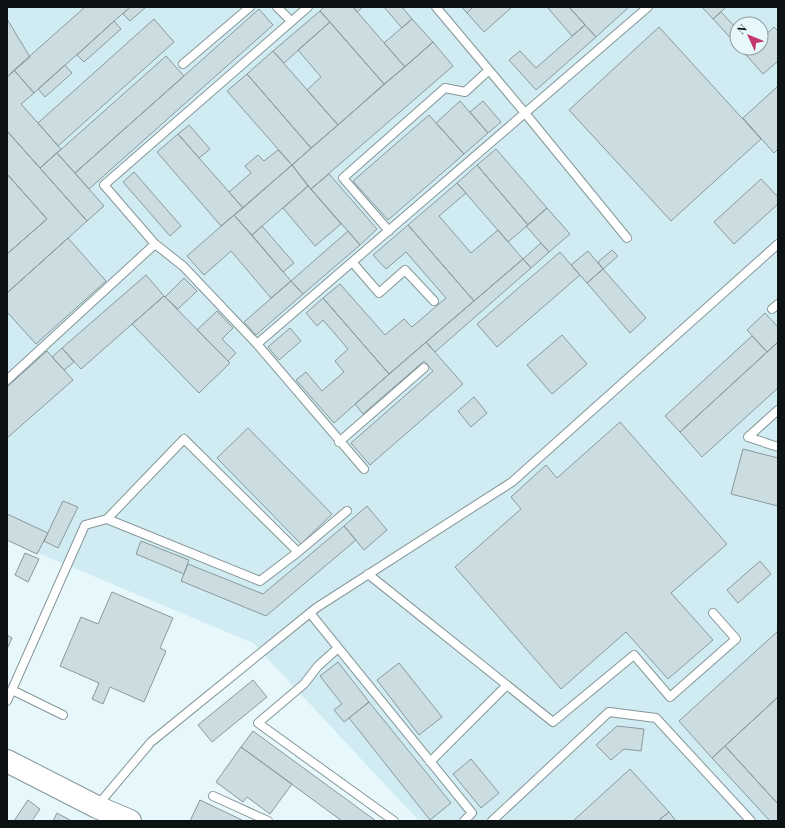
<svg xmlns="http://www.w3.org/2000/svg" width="785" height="828" font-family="'Playfair Display',serif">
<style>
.built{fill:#d0ecf2;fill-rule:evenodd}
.building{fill:#ccdde1;stroke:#89999d}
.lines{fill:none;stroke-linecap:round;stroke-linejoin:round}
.lane-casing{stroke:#859699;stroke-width:10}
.secondary-casing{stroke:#859699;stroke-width:24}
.lane{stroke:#fff;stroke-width:8}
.secondary{stroke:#fff;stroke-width:22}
</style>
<rect width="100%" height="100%" fill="#e6f8fc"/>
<path class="built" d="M7,7h771v814h-359l-166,-178 -246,-103zM737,24h24v24h-24z"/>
<path class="building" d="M85,7h45l-96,86 -20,-23z
M130,7h16l-16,14 -7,-7z
M324,7h29l52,60 -21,17 -64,-73z
M353,7h10l-6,5z
M384,7h18l10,12 -10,9z
M462,7h11l-6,6z
M473,7h39l-28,25 -17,-19z
M550,7h19l16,18 -13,11 -24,-28z
M569,7h60l-33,30z
M702,7h24l-13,12z
M259,9l14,16 -184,164 -14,-16z
M320,11l10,11 -46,41 -11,-12z
M721,12l16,17v16l-24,-26z
M7,19l23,38 -23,20z
M154,19l20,23 -116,104 -20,-23z
M412,19l21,23 -28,25 -21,-24z
M114,21l7,8 -37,33 -7,-7z
M330,22l54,62 -46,41 -31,-35 14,-13 -23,-27z
M585,25l11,12 -60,53 -27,-30 11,-9 16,17z
M659,27l102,112 -90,82 -102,-111z
M774,27l4,4v30l-15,13 -23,-26h21v-9z
M433,42l20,24 -142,123 -19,-24z
M273,51l65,74 -27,23 -64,-74z
M166,56l18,20 -109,97 -18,-20z
M65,65l7,8 -27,24 -7,-8z
M14,70l20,23 -13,11 40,45 -21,19 -33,-37v-54z
M247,74l64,74 -19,17 -65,-74z
M778,86v63l-4,4 -31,-35z
M460,101l28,32 -24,21 -28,-31z
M483,101l18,21 -13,11 -18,-21z
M429,115l35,39 -76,66 -35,-39z
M189,125l21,24 -11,9 -21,-24z
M7,131l80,90 -80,72v-39l40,-35 -40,-45z
M178,134l65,74 -22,18 -64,-74z
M496,149l51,59 -19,17 -51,-60z
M278,150l14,15 -49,43 -14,-16 22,-19 -6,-7 13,-11 6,6z
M57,153l47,53 -17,15 -47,-53z
M292,165l16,21 -56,49 -18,-20z
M477,165l51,60 -20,17 -51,-59z
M134,172l47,54 -11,10 -47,-54z
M7,174l40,45 -40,35z
M329,174l48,55 -17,16 -49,-56z
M761,179l17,18v7l-44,40 -20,-22z
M457,183l9,10 -27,23 32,37 27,-23 25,29 -49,42 -66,-76z
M308,186l33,38 -26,22 -32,-38z
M547,208l23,26 -21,18 -23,-26z
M234,215l57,66 -20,17 -40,-47 -27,24 -17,-19z
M408,225l66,76 -85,73 -66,-76 17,-14 45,51 19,-16 8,8 34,-29 -40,-46 -20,17 -13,-14z
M262,226l32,37 -11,9 -31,-37z
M348,231l12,14 -57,49 -12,-13z
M68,238l38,43 -70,63 -29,-32v-19z
M541,243l8,9 -18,16 -8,-9z
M612,250l6,6 -15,13 -5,-7z
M588,251l15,18 -16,14 -16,-18z
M560,252l20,23 -83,72 -20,-23z
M523,259l8,9 -96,84 -9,-10z
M603,269l43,49 -16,15 -43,-50z
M146,275l18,21 -83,73 -19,-21z
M184,278l13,13 -19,18 -13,-12z
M291,281l12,13 -47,41 -12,-13z
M164,296l66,67 -31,30 -67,-69z
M323,298l66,76 -55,49 -38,-43 10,-8 16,19 22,-19 -9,-11 13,-12 -25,-29 -6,6 -11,-13z
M217,311l16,17 -11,11 14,14 -8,8 -31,-31z
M765,313l13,14v15l-11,10 -20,-22z
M290,328l11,13 -22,19 -11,-13z
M562,335l25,29 -35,30 -25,-29z
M752,336l15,16 -87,80 -15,-16z
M426,342l37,42 -93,81 -19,-22 82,-72 -9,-10 -61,53 -8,-10z
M778,342v46l-76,69 -22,-25z
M62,348l12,14 -10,8 -12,-13z
M47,351l26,29 -66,58v-51z
M474,397l13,16 -16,14 -13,-16z
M620,422l107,122 -56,49 42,47 -45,39 -42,-47 -65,57 -106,-122 66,-58 -10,-12 35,-32 11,13z
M248,428l84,86 -31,30 -84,-86z
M743,449l35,9v48l-47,-12z
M63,501l15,6 -20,41 -14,-7z
M367,506l20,24 -23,20 -20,-24z
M7,514l41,19 -11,21 -30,-14z
M344,526l12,14 -90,76 -85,-35 7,-17 75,30z
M141,541l48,19 -5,14 -48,-20z
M25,553l14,6 -11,23 -13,-7z
M760,561l11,13 -33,29 -11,-13z
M112,592l61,26 -13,30 6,3 -22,51 -34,-15 -7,17 -11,-5 7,-16 -39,-17 21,-49 17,7z
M778,631v66l-66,61 -33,-37z
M7,635l5,3 -5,11z
M338,662l31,40 -25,20 -10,-12 8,-6 -22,-28z
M399,663l43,54 -23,18 -42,-55z
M253,680l14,17 -55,45 -14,-17z
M778,697v107l-53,-58z
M369,702l82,101 -21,17 -81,-102z
M617,726l27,3 -3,22 -17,-2 -13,11 -15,-15z
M253,731l123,90h-34l-101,-74z
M725,746l53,58v17h-8l-58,-63z
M241,747l51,37 -22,30 -23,-17 -4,5 -27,-20z
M471,759l28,34 -18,15 -28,-34z
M630,769l39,43 -11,9h-85z
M28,800l12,9 -8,12h-18z
M200,800l44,21h-54z
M669,812l7,9h-18z
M57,813l13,7v1h-17z"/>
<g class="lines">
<defs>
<path id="lane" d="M277,7l14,14
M308,7l-204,178 51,59 28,22 74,78 107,125
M183,64l67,-57
M389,231l-46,-53 102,-90 20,4 24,-22
M627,238l-102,-125 123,-106
M353,263l26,30 26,-23 29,31
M772,309l6,-5
M257,344l268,-231 -89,-106
M7,380l148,-136
M778,410l-30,27 30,10
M339,442l85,-74
M107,519l77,-80 114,113
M368,574l185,148 81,-67 36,42 66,-58 -23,-26
M310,613l162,200 -8,8
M338,648l-20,18 -14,18 -46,39 136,98
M12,690l51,25
M7,701l78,-176 22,-6 153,62 38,-29 49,-41
M430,762l77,-77
M213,796l55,25
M97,806l54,-64 165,-134 196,-126 266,-238
M492,821l117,-109 47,6 95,103"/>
<path id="secondary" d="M7,761l90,46 33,14"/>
</defs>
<use href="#lane" class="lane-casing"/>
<use href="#secondary" class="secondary-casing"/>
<use href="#lane" class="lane"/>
<use href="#secondary" class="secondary"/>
</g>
<rect width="785" height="828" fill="none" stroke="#0d1315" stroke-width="16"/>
<g transform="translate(749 36) rotate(314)"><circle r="19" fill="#e6f8fc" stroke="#8f9ca0"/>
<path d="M0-3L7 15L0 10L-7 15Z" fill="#c3376c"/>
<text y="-6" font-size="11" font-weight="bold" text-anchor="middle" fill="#0d1315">N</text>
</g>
</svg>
